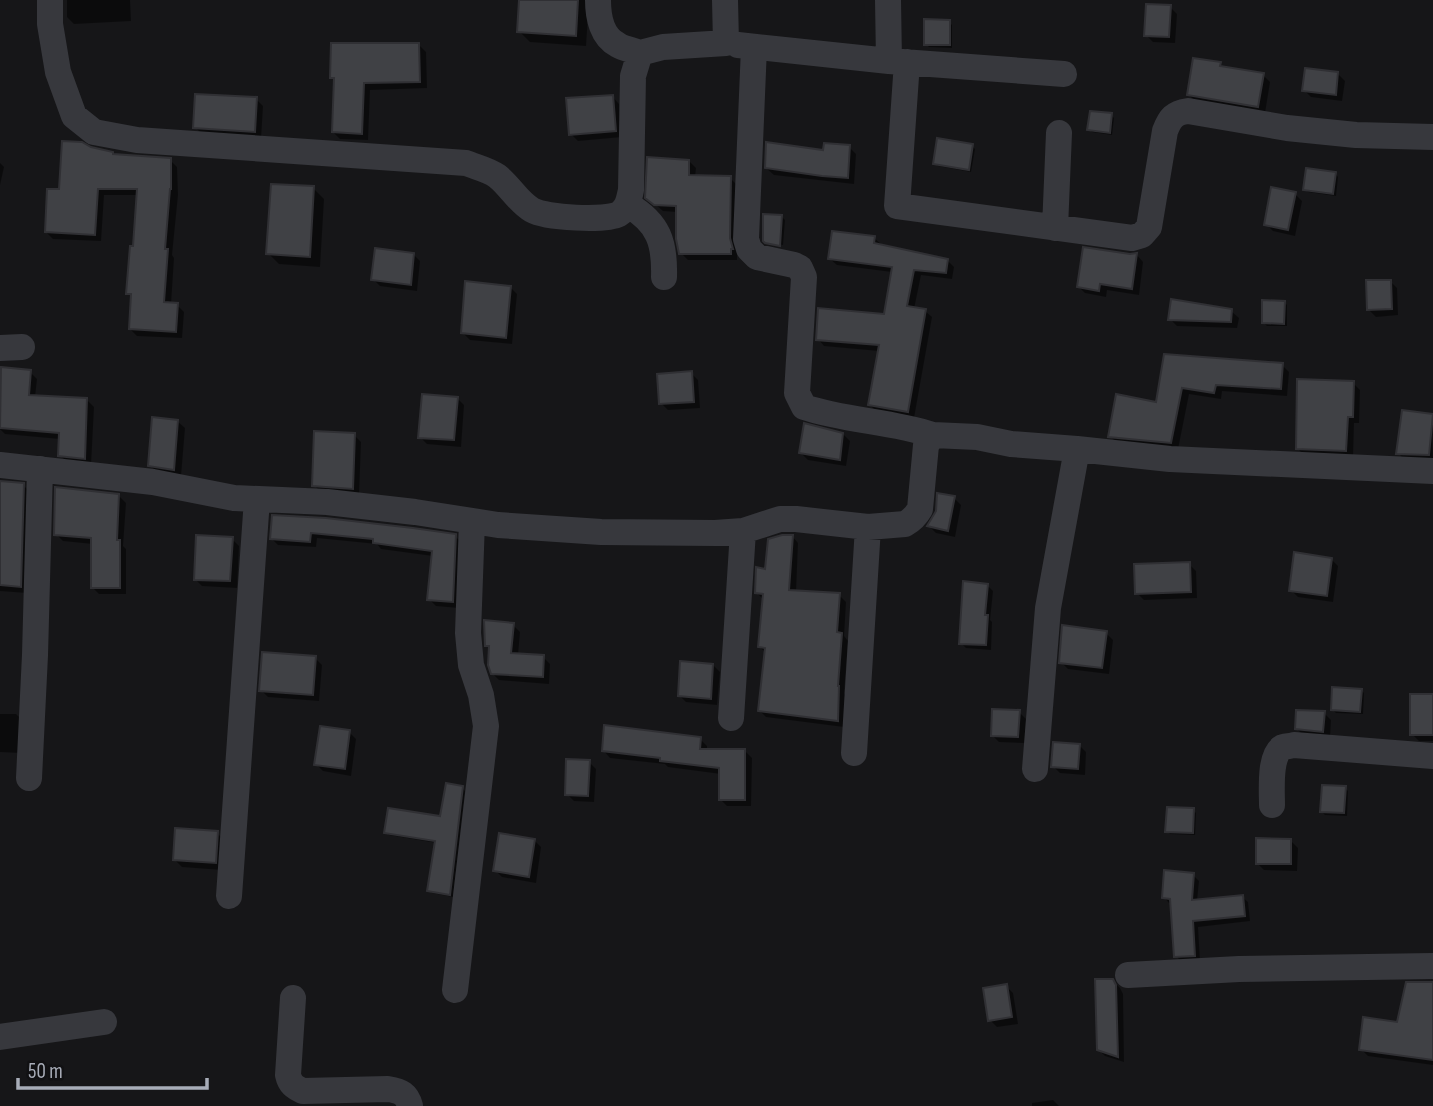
<svg xmlns="http://www.w3.org/2000/svg" width="1433" height="1106" font-family="'Sofia Sans Condensed',sans-serif">
<style>
.shadow{fill:#0007}
.building{fill:#404145;stroke:#303034;stroke-width:2}
.lines{fill:none;stroke-linecap:round;stroke-linejoin:round}
.minor{stroke:#37383d;stroke-width:26}
</style>
<rect width="100%" height="100%" fill="#161618"/>
<path class="shadow" d="M67,0h63l1,21 -57,3 -7,-7z
M521,0h68l-3,46 -56,-4 -11,-11z
M1170,7l7,7 -2,29 -22,-1 -7,-7z
M949,22l3,3v23l-23,-1 -3,-3z
M419,45l7,7 1,36 -57,2 -2,50 -28,-1 -7,-7 2,-52 -3,-3z
M1220,64l5,5 38,6 7,7 -5,31 -69,-11 -7,-7z
M1338,74l7,7 -3,20 -31,-4 -7,-7z
M612,96l7,8 3,33 -44,4 -7,-7z
M256,99l7,7 -2,33 -59,-5 -7,-7z
M1111,115l3,3 -2,17 -20,-3 -3,-3z
M972,146l3,3 -4,23 -33,-6 -3,-3z
M849,147l7,7 -2,30 -80,-9 -8,-7z
M91,149l21,4 3,3 55,4 7,7 1,28 -6,60 2,3 -3,46 6,1 7,7 -2,26 -45,-2 -7,-7 2,-32 -4,-4 6,-45 4,-53h-34l-3,46 -48,-2 -7,-7 15,-41z
M689,161l7,7 -1,9 35,1 7,7 1,70h-1v5h-49l-7,-7 -4,-41 -14,-1 -8,-7z
M0,163l4,4 -4,18z
M1335,173l3,4 -2,19 -28,-4 -3,-3z
M313,188l11,11 -4,68 -41,-3 -11,-11z
M1295,194l7,7 -7,35 -22,-5 -7,-7z
M782,217l3,3 -2,25 -17,-4z
M874,238l7,6 66,16 7,7 -2,12 -31,-4 -7,34 11,2 7,6 -18,101 -38,-7 -7,-7 10,-53 -55,-5 -6,-7 67,-23 7,-44 -55,-7 -7,-6z
M413,254l7,7 -3,30 -37,-5 -7,-7z
M1137,255l6,7 -4,33 -32,-5 -1,7 -21,-4 -7,-7z
M1390,281l7,7 1,27 -22,2 -7,-7z
M510,287l7,7 -5,50 -42,-4 -7,-7z
M1284,302l3,3v21h-20l-3,-3z
M1231,311l8,7 -2,10 -60,-2 -7,-7z
M1165,356l117,9 7,7 -2,24 -65,-5 -1,8 -32,-5 -11,55 -61,-6 -7,-7 48,-32z
M3,369l27,3 7,7 -2,18 52,3 7,7 -3,58 -24,-3 -7,-7v-16l-55,-5 -5,-5v-26z
M691,373l7,7 2,28 -32,2 -7,-7z
M1353,383l7,7 -1,33h-5l-1,34 -49,-2 -7,-7z
M457,398l7,7 -3,42 -34,-3 -7,-7z
M1432,416l1,45 -28,-1 -7,-7z
M177,421l8,7 -4,48 -24,-4 -7,-7z
M843,434l7,7 -4,25 -38,-6 -7,-7z
M354,435l7,7 -2,53 -38,-3 -7,-7z
M0,483l23,2 7,7 -3,101 -27,-2z
M119,496l7,7 -3,43 3,3v45h-27l-7,-7 1,-43 -30,-3 -7,-7z
M954,498l7,7 -6,32 -19,-4 -7,-7z
M273,517l182,19 7,7 -3,65 -23,-2 -7,-7 4,-43 -52,-7 -4,-5 -60,-6 -1,9 -38,-2 -6,-6z
M792,536l6,7 -2,49 43,3 7,7 -2,34 4,5 -4,52 1,2 -1,32 -78,-10 -7,-7 7,-57 -6,-6 4,-47 -7,-7 10,-22z
M232,539l7,7 -2,42 -35,-2 -7,-7z
M1331,559l7,7 -5,36 -35,-5 -7,-7z
M1189,564l7,7 1,27 -53,2 -7,-7z
M987,585l6,6 -3,29 2,2 -1,28 -25,-2 -5,-5z
M513,625l7,7 -2,23 25,2 7,7 -1,20 -50,-4 -7,-7 -2,-24 -3,-4z
M1106,633l7,7 -4,34 -41,-5 -7,-7z
M315,658l7,7 -3,36 -51,-4 -7,-7z
M713,665l7,7 -3,33 -31,-3 -7,-7z
M1361,690l3,3 -1,21 -27,-1 -3,-3z
M1433,696v45h-14l-7,-7z
M1019,712l7,7 -1,24 -26,-1 -7,-7z
M1324,713l7,7 -1,18 -26,-2 -7,-7z
M0,714h16l7,7 -2,32 -21,-1z
M349,732l7,7 -5,37 -28,-5 -7,-7z
M700,739l7,7v4l38,1 7,7 -1,48h-24l-7,-7 1,-25 -53,-7 -3,-3 -55,-6 -7,-8z
M1079,745l7,7 -1,23 -25,-2 -7,-7z
M589,762l7,7 -2,33 -20,-1 -7,-7z
M462,788l3,3 -12,106 -21,-4 -3,-3 8,-47 -48,-8 -3,-3 55,-14z
M1345,788l3,3 -1,25 -22,-1 -3,-3z
M1193,810l3,3 -1,22 -25,-1 -3,-3z
M217,833l7,7 -2,30 -40,-3 -7,-7z
M534,840l7,7 -5,36 -34,-6 -7,-7z
M1291,841l7,7 -1,23 -33,-1 -7,-7z
M1193,875l6,6 -2,20 45,-4 6,5 2,19 -52,6 2,34 -18,1 -6,-6 -4,-53h-3l-5,-6z
M1112,980l8,8 3,6 1,68 -19,-6 -7,-7z
M1433,984v81l-65,-9 -7,-7 37,-25z
M1006,986l7,7 5,31 -21,3 -7,-7z
M1053,1100l6,6h-27v-3z"/>
<path class="building" d="M519,0h59l-2,36 -59,-4z
M1146,4l25,1 -2,32 -25,-1z
M924,19l26,1v25h-26z
M331,43h88l1,39 -56,1 -2,51 -30,-2 2,-54h-4z
M1193,58l28,4 -1,4 44,7 -6,34 -71,-12z
M1305,68l33,4 -2,23 -34,-4z
M195,94l62,3 -2,35 -62,-4z
M613,95l3,36 -47,4 -3,-37z
M1090,111l22,2 -2,20 -23,-3z
M937,138l36,6 -4,26 -36,-6z
M62,141l20,1 9,5 22,5v2l58,4v31h-1l-5,60h3l-4,53 14,1 -2,29 -47,-3 2,-35h-5l4,-48h3l4,-57h-39l-3,46 -50,-3 2,-43h12z
M766,142l57,8 1,-7 26,2 -2,33 -26,-2 -57,-8z
M647,157l42,3v15l42,1 -1,62 3,11h-2v5h-52l-3,-15v-33l-22,-1 -9,-7z
M1306,168l30,4 -3,22 -30,-4z
M271,184l43,2 -4,71 -44,-3z
M1271,187l25,5 -8,38 -24,-5z
M763,214l19,1 -2,31 -15,-3 -2,-2z
M832,231l43,5 -1,7 74,16 -2,14 -32,-3 -7,36 19,3 -18,103 -40,-7 11,-60 -63,-5 2,-32 66,6 8,-47 -64,-8z
M1083,247l47,7 7,-1 -5,36 -32,-5 -1,7 -22,-4z
M375,248l39,5 -3,32 -40,-5z
M1366,280h25l1,29 -25,1z
M465,281l46,5 -5,52 -45,-5z
M1171,299l61,10 -1,13 -63,-2z
M1262,300l23,1 -1,23 -22,-1z
M1164,354l119,9 -2,26 -65,-4 -2,8 -32,-5 -11,55 -63,-6 8,-43 40,8z
M1,367l30,3 -2,25 58,3 -2,61 -27,-3 1,-23 -59,-5z
M692,371l2,31 -35,2 -2,-30z
M1297,379l57,2 -1,36h-5l-2,34 -50,-2z
M422,394l36,3 -4,43 -36,-2z
M1402,410l31,4 -4,41 -33,-1z
M152,417l26,3 -4,50 -26,-4z
M804,423l39,10 -3,27 -41,-7z
M314,431l41,2 -2,56 -41,-3z
M0,481l24,2 -3,104 -21,-2z
M55,487l64,7 -2,46h3v48h-29v-50l-37,-3z
M937,493l18,3 -7,35 -21,-5 9,-15z
M272,515l54,3 87,10 43,6 -3,68 -26,-2 5,-49 -59,-8v-4l-62,-6 -1,9 -40,-3z
M196,535l37,2 -3,44 -36,-1z
M782,535h11l-4,55 51,3 -3,39 5,1 -4,53h1l-1,35 -80,-10 7,-63 -7,-1 5,-53 -8,-1 1,-26 9,2 3,-30z
M1294,552l38,6 -5,38 -38,-5z
M1190,562l1,30 -56,2 -1,-30z
M963,581l25,3 -3,31h3l-2,30 -27,-1z
M484,620l30,3 -3,30 33,2 -1,22 -52,-3 -3,-9 1,-19h-4z
M1062,625l45,6 -5,37 -43,-5z
M262,652l54,4 -3,39 -54,-4z
M680,661l33,3 -2,35 -33,-3z
M1332,687l30,2 -2,23 -29,-2z
M1410,694h23v41h-23z
M992,709l28,1 -2,27 -27,-1z
M1296,710l29,1 -2,21 -28,-3z
M604,725l97,12 -1,12h45v51h-26v-32l-59,-7v-3l-58,-7z
M320,726l30,4 -5,39 -31,-4z
M1053,742l27,2 -2,25 -27,-2z
M566,759l24,1 -2,36 -23,-1z
M446,783l17,3 -13,109 -23,-4 8,-50 -51,-8 4,-25 52,8z
M1322,785l24,1 -2,27 -24,-1z
M1167,807l27,1 -1,25 -28,-1z
M175,828l43,3 -2,32 -43,-3z
M499,833l36,6 -6,38 -36,-6z
M1256,838l35,1v25h-35z
M1164,870l30,3 -2,27 51,-5 2,21 -52,5 2,35 -21,1 -4,-58 -8,-1z
M1095,979h18l3,6 2,72 -21,-7z
M1406,982h27v78l-74,-10 4,-33 34,5z
M1007,984l5,33 -24,4 -5,-33z"/>
<g class="lines">
<path class="minor" d="M50,0v24l8,48 16,44 20,16 43,8 329,23c10,4 23,7 31,13 13,10 21,26 35,34 14,8 74,11 87,4 9,-6 10,-15 12,-24l2,-114 7,-23 23,-6 63,-4 -1,-43
M598,0c0,17 4,37 20,45 6,4 15,5 22,8
M888,0l1,61
M738,45l151,16 175,13
M754,47l-8,192 3,10 8,8 37,8 6,3 4,9 -7,116 7,14c42,14 87,14 129,28
M907,62l-10,144 235,32 10,-3 7,-8 16,-96c5,-13 9,-18 23,-20l99,17 69,7 77,2
M628,205c31,18 37,38 36,72
M1055,228l4,-95
M0,348l22,-1
M0,465l153,17 81,16 93,4 88,10 83,13 103,7 114,1 28,-2 37,-12h16l72,8 37,-3c7,-4 11,-8 15,-15l6,-64 7,-10 44,2 34,7 66,5 93,10 263,12
M731,718l12,-187
M854,753l14,-226
M1035,769l13,-161 29,-159
M29,778l6,-123 5,-186
M1272,805c0,-14 -3,-51 11,-58 4,-1 8,-1 11,-2l139,11
M229,896l28,-397
M1128,975l111,-6 194,-3
M455,990l31,-264 -5,-31 -10,-30 -3,-32 4,-112
M293,998l-5,77c2,9 6,12 15,16l85,-2c13,2 19,5 22,17
M0,1037l104,-15"/>
</g>
<path d="M18 1078v10h189v-10" fill="none" stroke="#a8adb8" stroke-width="3.5"/>
<text x="28" y="1078" font-size="21" fill="#a8adb8" stroke="#111113" stroke-width="5" paint-order="stroke">50 m</text>
</svg>
